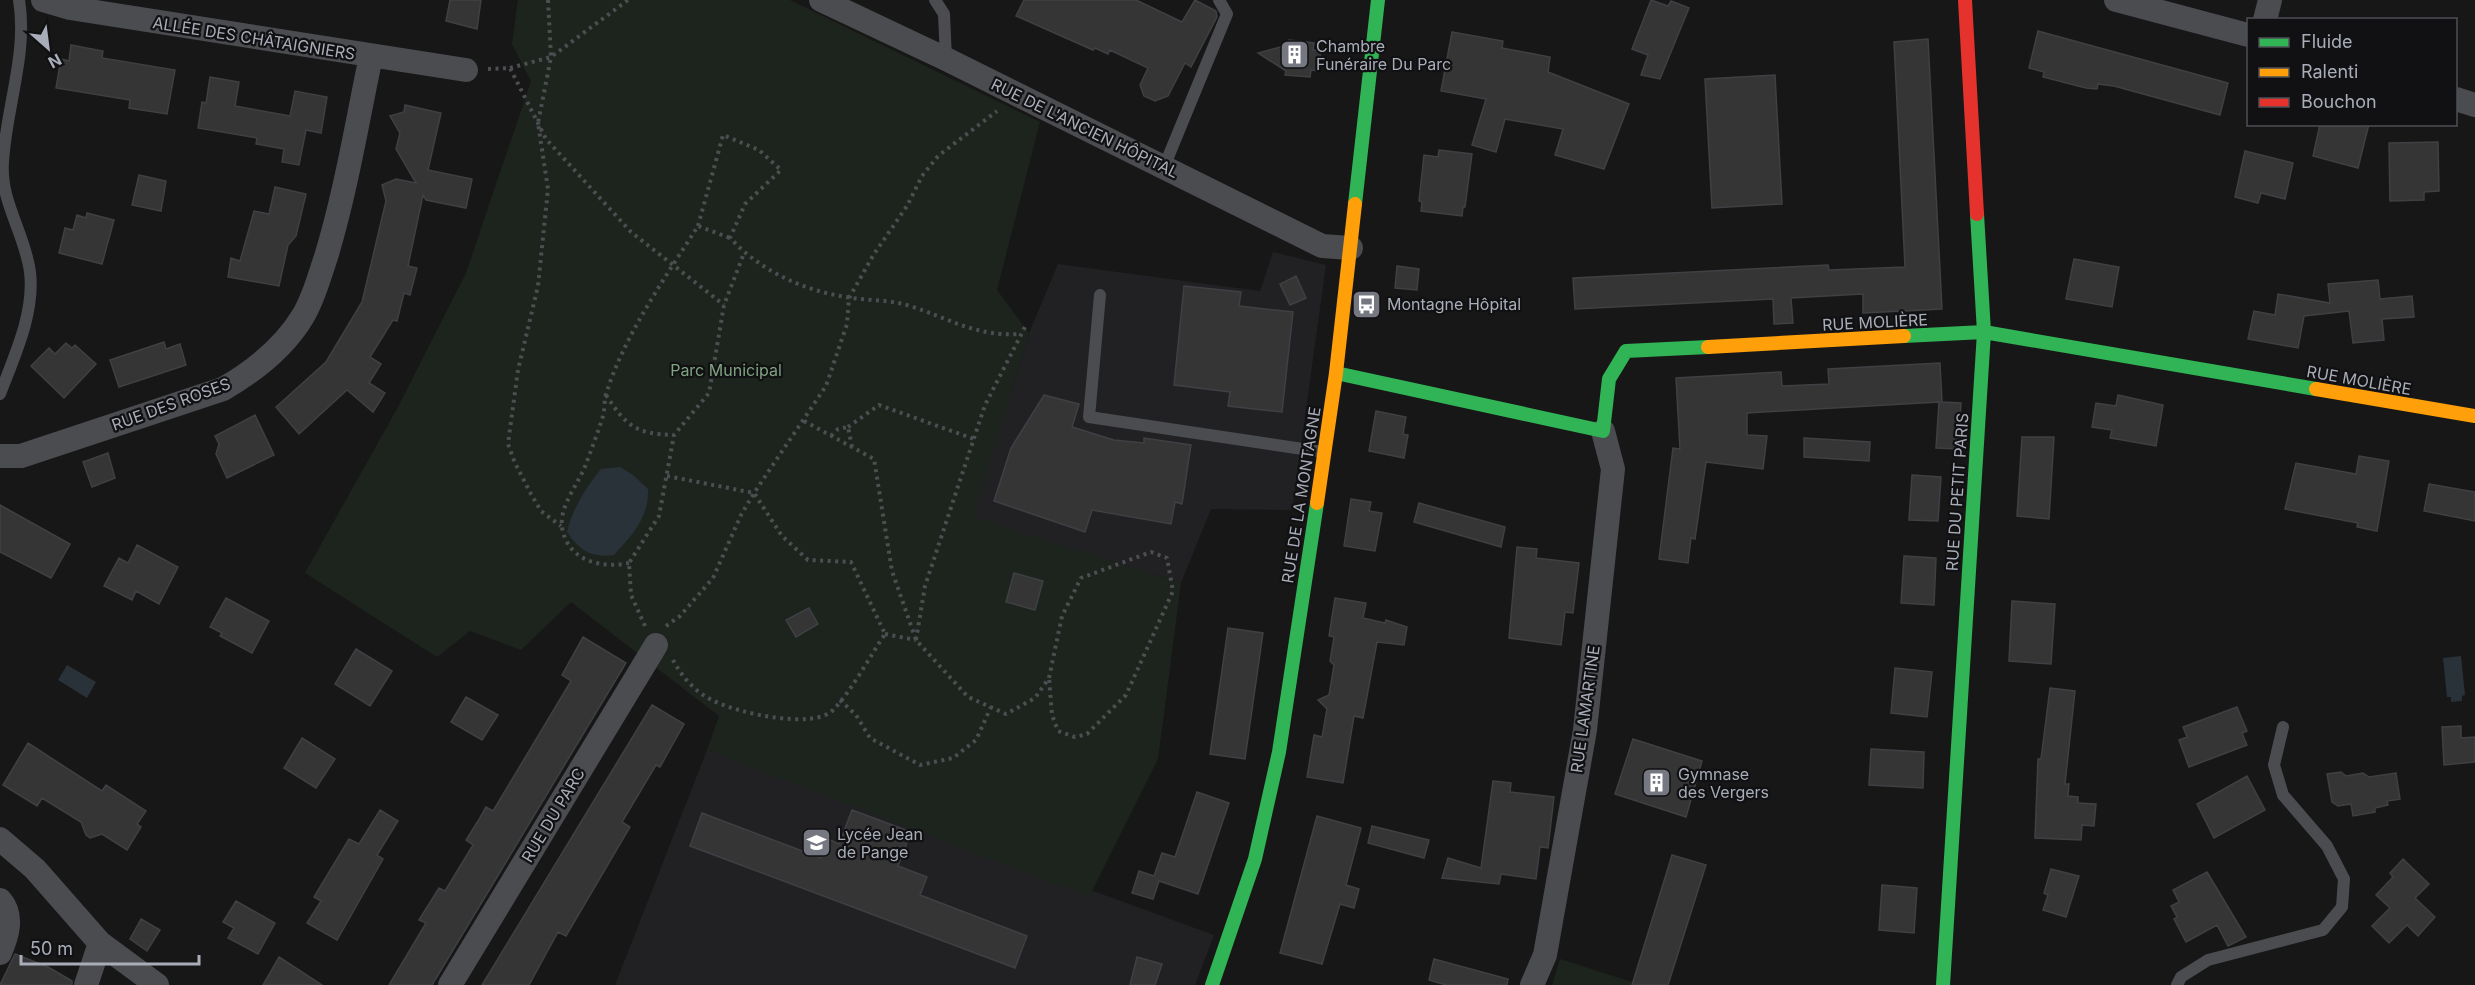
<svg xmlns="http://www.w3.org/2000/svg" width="2475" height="985" font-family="Inter,sans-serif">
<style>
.built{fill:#212123}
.green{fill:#1d241e}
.water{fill:#2a3239}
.building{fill:#353536;stroke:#3f4043;stroke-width:1.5}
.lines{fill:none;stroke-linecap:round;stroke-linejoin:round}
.path{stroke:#4d4e52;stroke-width:4;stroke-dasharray:3 4.5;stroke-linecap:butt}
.lane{stroke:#4b4c50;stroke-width:12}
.street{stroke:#4b4c50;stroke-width:24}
.fast{stroke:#30b455;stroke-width:14}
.slow{stroke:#ff9f0a;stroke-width:14}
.jam{stroke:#e5322d;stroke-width:14}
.labels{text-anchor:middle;stroke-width:4.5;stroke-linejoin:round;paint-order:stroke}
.street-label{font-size:16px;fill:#a8adb8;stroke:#111113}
.poi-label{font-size:16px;fill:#a8adb8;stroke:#111113;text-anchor:start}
.park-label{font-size:16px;fill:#7fa381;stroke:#111113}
</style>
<rect width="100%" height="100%" fill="#171717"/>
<path class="built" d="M1273,252l53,13 -34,245 -81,-1 -30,74 -209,-65 57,-185 29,-69 202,27z
M707,750l507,185 -19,50h-580z"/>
<path class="green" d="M518,0h272l250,122 -43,168 32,43 -56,184 208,66 -23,176 -69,138 -382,-147 12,-34 -148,-114 -50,48 -51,-19 -33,26 -132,-84 93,-166 68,-134 65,-192 -19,-37z
M1560,959l72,23v3h-80z"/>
<path class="water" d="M620,467l13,8 15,14c1,29 -16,46 -34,66 -23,3 -34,-4 -47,-23 6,-24 18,-43 34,-63z
M2461,656l4,39 -3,1v5l-11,1v-5h-4l-4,-39z
M67,665l29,17 -9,16 -29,-18z"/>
<path class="building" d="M450,0h31l-4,29 -31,-8z
M1024,0h112l46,22 13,-22 21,11 1,6 -26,50 -6,-4 -17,33 -13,5 -11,-5 -4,-11 8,-17 -38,-18 -2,4 -13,-6 -2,2 -77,-34z
M1651,0l17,6 3,-5 18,7 -29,71 -19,-4 7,-20 -16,-6z
M2038,31l190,52 -8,32 -106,-29 -16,-2 -1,5 -11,-1 -43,-11 1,-5 -15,-4z
M1452,32l51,9 -1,7 48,9 -2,15 81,32 -25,65 -49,-14 8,-26 -58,-10 -9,33 -24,-7 14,-46 -45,-8z
M1928,39l14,270 -79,4v-19l-72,4 2,25 -19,1 -1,-25 -198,10 -2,-31 255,-13 1,5 76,-3 -11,-225z
M1289,40l25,3 -1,7 8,1 -3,20 -7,-1 -1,7 -25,-2 1,-4 -28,-18 30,-8z
M71,45l32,6 -1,7 73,12 -8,44 -38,-6 1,-8 -74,-12 5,-29 8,2z
M1775,75l7,129 -70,4 -7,-129z
M210,77l29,5 -4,24 55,10 5,-25 32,6 -6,36 -15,-3 -7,35 -17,-3 2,-13 -28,-5 1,-6 -59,-10 4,-26 4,1z
M405,105l36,8 -13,57 44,9 -6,29 -40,-8 -3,-5 -15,71 9,2 -7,27 -6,-2 -7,28 -4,-1 -23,37 11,7 -12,19 16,10 -12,19 -26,-22 -48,44 -23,-27 50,-45 36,-60 24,-101 -4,-16 14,-6 20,4 -20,-34 4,-16 -10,-17 14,-4z
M2320,124h49l-11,44 -45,-12z
M2438,142l1,49 -15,1v8l-34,1 -1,-58z
M1439,150l33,4 -7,53h-2l-1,9 -41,-5 1,-9 -3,-1 5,-46 14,2z
M2245,151l48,12 -8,36 -24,-6 -3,10 -23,-6z
M139,175l27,6 -5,30 -29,-6z
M275,187l31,7 -10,42 -8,9 -9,41 -51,-9 3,-19 9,3 14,-50 15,3z
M87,213l27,7 -12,44 -43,-11 6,-25 8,2 4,-15 9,3z
M2074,259l45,8 -7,40 -46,-8z
M1397,266l22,3 -2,21 -22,-2z
M1296,276l10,22 -16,7 -10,-21z
M2378,280l2,19 32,-3 2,21 -32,2 2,21 -31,3 -4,-32 -45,5 -6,32 -50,-9 6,-28 21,4 3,-21 52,9 -2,-19z
M1184,286l57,6 -2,14 54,6 -11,100 -54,-6 2,-14 -56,-7z
M164,342l2,7 14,-5 6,21 -67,22 -9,-27z
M66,343l6,5 3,-3 21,19 -32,34 -33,-32 18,-18 6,6z
M1940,363l2,39 19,1 -3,46 -22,-1 3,-46 -192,11v22l20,1 -4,33 -57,-7 -11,77 -4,-1 -3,25 -29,-4 14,-111 7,1 -4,-71 105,-6 1,14 47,-2 -1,-15z
M1044,395l35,9 -7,23 42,13 30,3v-5l47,7 -9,59 -7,-2 -4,22 -79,-14 -7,22 -91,-31 17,-53z
M2118,395l45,10 -7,41 -46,-8 2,-8 -20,-3 4,-24 20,3z
M1376,411l30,6 -3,17 5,1 -4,23 -35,-7z
M255,415l19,40 -47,23 -11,-24 3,-10 -4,-8z
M2022,437h32l-5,82 -32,-3z
M1804,438l66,4 -1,19 -65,-4z
M108,453l7,25 -23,9 -9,-25z
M2359,456l30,5 -12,70 -20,-4 1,-4 -73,-14 11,-46 60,11z
M1912,475l29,2 -3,44 -29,-1z
M2429,484l46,8v29l-51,-10z
M1351,499l20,3 -2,9 13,2 -7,38 -31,-5z
M1419,503l86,24 -4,20 -87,-25z
M0,505l70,39 -19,34 -51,-26z
M137,545l41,22 -19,37 -23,-13 -4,9 -28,-14 15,-28 9,5z
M1517,547l20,2 -1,9 43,5 -6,50 -8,-1 -4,33 -52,-7z
M1904,556l32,2 -2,47 -33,-2z
M1014,573l29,8 -8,29 -29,-8z
M226,598l43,23 -17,32 -32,-17 2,-3 -12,-6z
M1335,598l31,5 -3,15 22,5 1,-3 21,7 -3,18 -27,-3 -14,76 -9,-2 -11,67 -36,-6 7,-42 8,2 5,-28 -9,-9 11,-5 5,-30 -4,-4 4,-24 -5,-1z
M2012,601l43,3 -4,60 -42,-3z
M809,608l9,16 -22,13 -10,-17z
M1228,628l35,5 -18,126 -35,-5z
M583,637l43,26 -194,322h-43l37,-62 -7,-3 20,-32 6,3 28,-46 -7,-5 12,-19 8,-14 7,4 78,-130 -9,-6z
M356,649l36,22 -22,35 -35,-22z
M1895,668l37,4 -5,45 -36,-4z
M2050,688l25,3 -10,93h4l-1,12 10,1v6l18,1 -2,22 -12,-1 -1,15 -46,-2 3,-79h3z
M466,697l32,18 -16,25 -31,-18z
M652,705l32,19 -24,43 -4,-2 -34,57 8,5 -64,109 -8,-4 -29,53h-47z
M2237,707l10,24 -5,2 5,12 -58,22 -10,-27 8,-3 -4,-10z
M2461,726v12l14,-1v25l-31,3 -2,-38z
M302,738l33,21 -19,29 -32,-20z
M1633,739l69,22 -16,56 -71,-23z
M28,743l74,48 4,-6 40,26 -9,13 4,3 -14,23 -25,-16 -12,4 -4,-3 -5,-13 -39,-24 -5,8 -34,-21z
M1871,749l53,3 -1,36 -54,-3z
M2341,772l5,4 17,-3 6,4 27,-4 4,26 -13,2 1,4 -13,3v4l-22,4 -2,-12 -13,2 -6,-4 -5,-28z
M2247,776l18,34 -51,28 -17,-34z
M1493,781l18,2 -1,9 44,5 -6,51 -8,-1 -4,32 -35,-5 -2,10 -57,-6 6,-20 33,10z
M1197,792l32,11 -31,91 -39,-13 -6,18 -21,-6 7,-22 15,5 8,-23 13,4z
M380,810l18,11 -21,34 6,4 -46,81 -30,-17 14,-22 -7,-4 35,-58 10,5z
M852,810l59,22 -13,34 29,11 -7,18 107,41 -12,32 -325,-122 12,-33 119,45 7,-19 11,5z
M1317,816l44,12 -15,57 13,4 -5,19 -14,-4 -18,60 -42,-11z
M1372,826l57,14 -5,18 -56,-15z
M1672,855l34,10 -38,120h-36z
M2403,859l26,25 -14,14 20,19 -17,19 -11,-11 -18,18 -17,-17 18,-18 -14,-13 17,-18 -3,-4z
M2051,869l28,7 -13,41 -23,-7 5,-15 -4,-2z
M2207,872l39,65 -18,9 -11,-21 -31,17 -12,-23 3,-2 -6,-11 8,-4 -6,-12z
M1882,885l35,3 -3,45 -35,-3z
M236,901l39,22 -17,31 -30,-16 6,-10 -11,-6z
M141,919l19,11 -13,21 -17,-12z
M15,954l33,13 24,14v4h-72z
M279,957l43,28h-59z
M1137,957l25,7 -7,21h-25z
M1434,959l74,20 -1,6h-61l-17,-5z"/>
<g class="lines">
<path class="path" d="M548,0l3,57 -13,66 10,66 -10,97 -20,84 -10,74 7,19 16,31 10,17 20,15
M510,68l41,-11 77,-57
M488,69l22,-1 36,71 85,93 93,73
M698,226l25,-91 36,15 22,20 -36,34 -15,34c31,33 72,52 116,59 21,4 43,2 64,9 38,12 67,31 109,28
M606,395c20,31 30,39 68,40
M804,421l70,38 18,112 24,69 52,57 38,17 29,-16 14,-20 13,-62 19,-38 70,-26 16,6 6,33 -47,104 -39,39 -12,3 -17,-6 -6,-16 -3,-37
M848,427l31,-22 95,34
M831,436l7,-7 10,-2 4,20
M667,476l87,17 28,43 26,24 43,2 34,72
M629,563c-27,6 -62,-2 -67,-36 -3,-21 17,-44 24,-63 6,-16 12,-32 17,-48 2,-7 1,-15 3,-22 19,-60 59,-116 92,-168l32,12
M645,626l-14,-31 -2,-32 30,-47 15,-81 35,-42 15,-88 20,-52
M666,626l14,-10 33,-38 28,-63 13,-22 72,-107 21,-62 2,-26 25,-44 33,-48 15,-30 16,-20 59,-45
M885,634l31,6
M916,640l9,-54 60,-181 40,-78
M673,660c9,17 23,33 41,41 24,12 99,29 119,9 18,-18 37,-54 52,-76
M840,700l16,15 14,23 50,27 33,-7 23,-18 15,-33"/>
<path class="lane" d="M935,0l9,14 2,45
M1164,167l63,-153 -8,-14
M1100,295l-11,122 234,35
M0,394c14,-37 35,-81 30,-122 -5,-39 -30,-70 -27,-110 3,-54 25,-109 16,-162
M2177,985l4,-8 27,-17 115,-30 19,-23 2,-28 -17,-33 -44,-51 -9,-30 9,-38"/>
<path class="street" d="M43,0l27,8 396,62
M821,0l125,59 376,187 29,2
M2116,0l132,35
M2265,20l5,-20
M2456,99l19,6
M0,456h21l202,-67c31,-18 61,-41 80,-73 11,-18 16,-39 23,-59 20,-66 31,-134 45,-201
M0,839l35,30 65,74 57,42
M0,900c14,16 7,36 0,53
M86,985l14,-42
M450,985l206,-340
M1532,985l13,-30 40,-225 28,-261 -10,-38"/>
<path class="fast" d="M1355,204l23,-204
M1904,336l80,-4 332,57
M1336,373l267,58 6,-52 17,-28 82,-4
M1212,985l43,-126 24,-107 38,-249
M1943,985l41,-653 -7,-118"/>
<path class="slow" d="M1708,347l196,-11
M2316,389l159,27
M1317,503l19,-130 19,-169"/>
<path class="jam" d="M1965,0l12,214"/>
</g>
<defs>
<symbol id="building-square" viewBox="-11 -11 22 22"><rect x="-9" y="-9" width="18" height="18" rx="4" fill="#757880" stroke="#111113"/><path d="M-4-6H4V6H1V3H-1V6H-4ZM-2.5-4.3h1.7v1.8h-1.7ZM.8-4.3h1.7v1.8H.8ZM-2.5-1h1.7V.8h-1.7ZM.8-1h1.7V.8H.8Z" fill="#fff"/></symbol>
<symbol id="bus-square" viewBox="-11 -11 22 22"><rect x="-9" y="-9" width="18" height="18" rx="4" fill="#757880" stroke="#111113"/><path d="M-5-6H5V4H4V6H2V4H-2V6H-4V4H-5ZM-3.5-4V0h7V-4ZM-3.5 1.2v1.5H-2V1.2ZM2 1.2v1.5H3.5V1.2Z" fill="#fff"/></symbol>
<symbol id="school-square" viewBox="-11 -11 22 22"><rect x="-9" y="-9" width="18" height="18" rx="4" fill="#757880" stroke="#111113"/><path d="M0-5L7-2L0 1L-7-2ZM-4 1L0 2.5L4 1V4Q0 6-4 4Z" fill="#fff"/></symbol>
</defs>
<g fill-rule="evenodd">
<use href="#building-square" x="1278" y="38" width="33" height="33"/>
<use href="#bus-square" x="1350" y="288" width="33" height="33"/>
<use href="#building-square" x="1640" y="766" width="33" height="33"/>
<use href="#school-square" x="800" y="826" width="33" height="33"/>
</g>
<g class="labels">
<g class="street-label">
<text transform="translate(254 38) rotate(9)" y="6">ALLÉE DES CHÂTAIGNIERS</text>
<text transform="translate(1085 128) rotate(26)" y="6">RUE DE L'ANCIEN HÔPITAL</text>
<text transform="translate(1875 322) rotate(-3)" y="6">RUE MOLIÈRE</text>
<text transform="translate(2359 380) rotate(10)" y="6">RUE MOLIÈRE</text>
<text transform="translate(171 404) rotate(-20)" y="6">RUE DES ROSES</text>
<text transform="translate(1957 492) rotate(-86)" y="6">RUE DU PETIT PARIS</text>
<text transform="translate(1301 495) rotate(-81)" y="6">RUE DE LA MONTAGNE</text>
<text transform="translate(1585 709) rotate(-82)" y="6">RUE LAMARTINE</text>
<text transform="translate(553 815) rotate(-59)" y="6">RUE DU PARC</text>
</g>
<g class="poi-label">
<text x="1316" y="52">Chambre<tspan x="1316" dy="18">Funéraire Du Parc</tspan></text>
<text x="1387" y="310">Montagne Hôpital</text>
<text x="1678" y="780">Gymnase<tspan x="1678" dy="18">des Vergers</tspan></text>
<text x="837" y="840">Lycée Jean<tspan x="837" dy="18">de Pange</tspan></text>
</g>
<g class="park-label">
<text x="726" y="376">Parc Municipal</text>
</g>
</g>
<rect x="2247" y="18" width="210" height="108" fill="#111113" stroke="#4d4f55" stroke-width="1.5"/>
<rect x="2259" y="38" width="30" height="9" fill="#30b455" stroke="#4d4f55" stroke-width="1.5"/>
<text x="2301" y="48" font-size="18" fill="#a8adb8">Fluide</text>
<rect x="2259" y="68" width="30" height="9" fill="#ff9f0a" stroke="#4d4f55" stroke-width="1.5"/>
<text x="2301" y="78" font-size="18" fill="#a8adb8">Ralenti</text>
<rect x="2259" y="98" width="30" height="9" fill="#e5322d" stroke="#4d4f55" stroke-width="1.5"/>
<text x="2301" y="108" font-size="18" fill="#a8adb8">Bouchon</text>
<g transform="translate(48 48) rotate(152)" stroke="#111113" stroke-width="4.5" paint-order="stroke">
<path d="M0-4.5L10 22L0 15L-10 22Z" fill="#a8adb8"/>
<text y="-9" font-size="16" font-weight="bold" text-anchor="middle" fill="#a8adb8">N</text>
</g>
<path d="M21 955v9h178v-9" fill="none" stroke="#a8adb8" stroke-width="3"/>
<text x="30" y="955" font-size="18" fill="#a8adb8" stroke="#111113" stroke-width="4.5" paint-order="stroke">50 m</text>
</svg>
